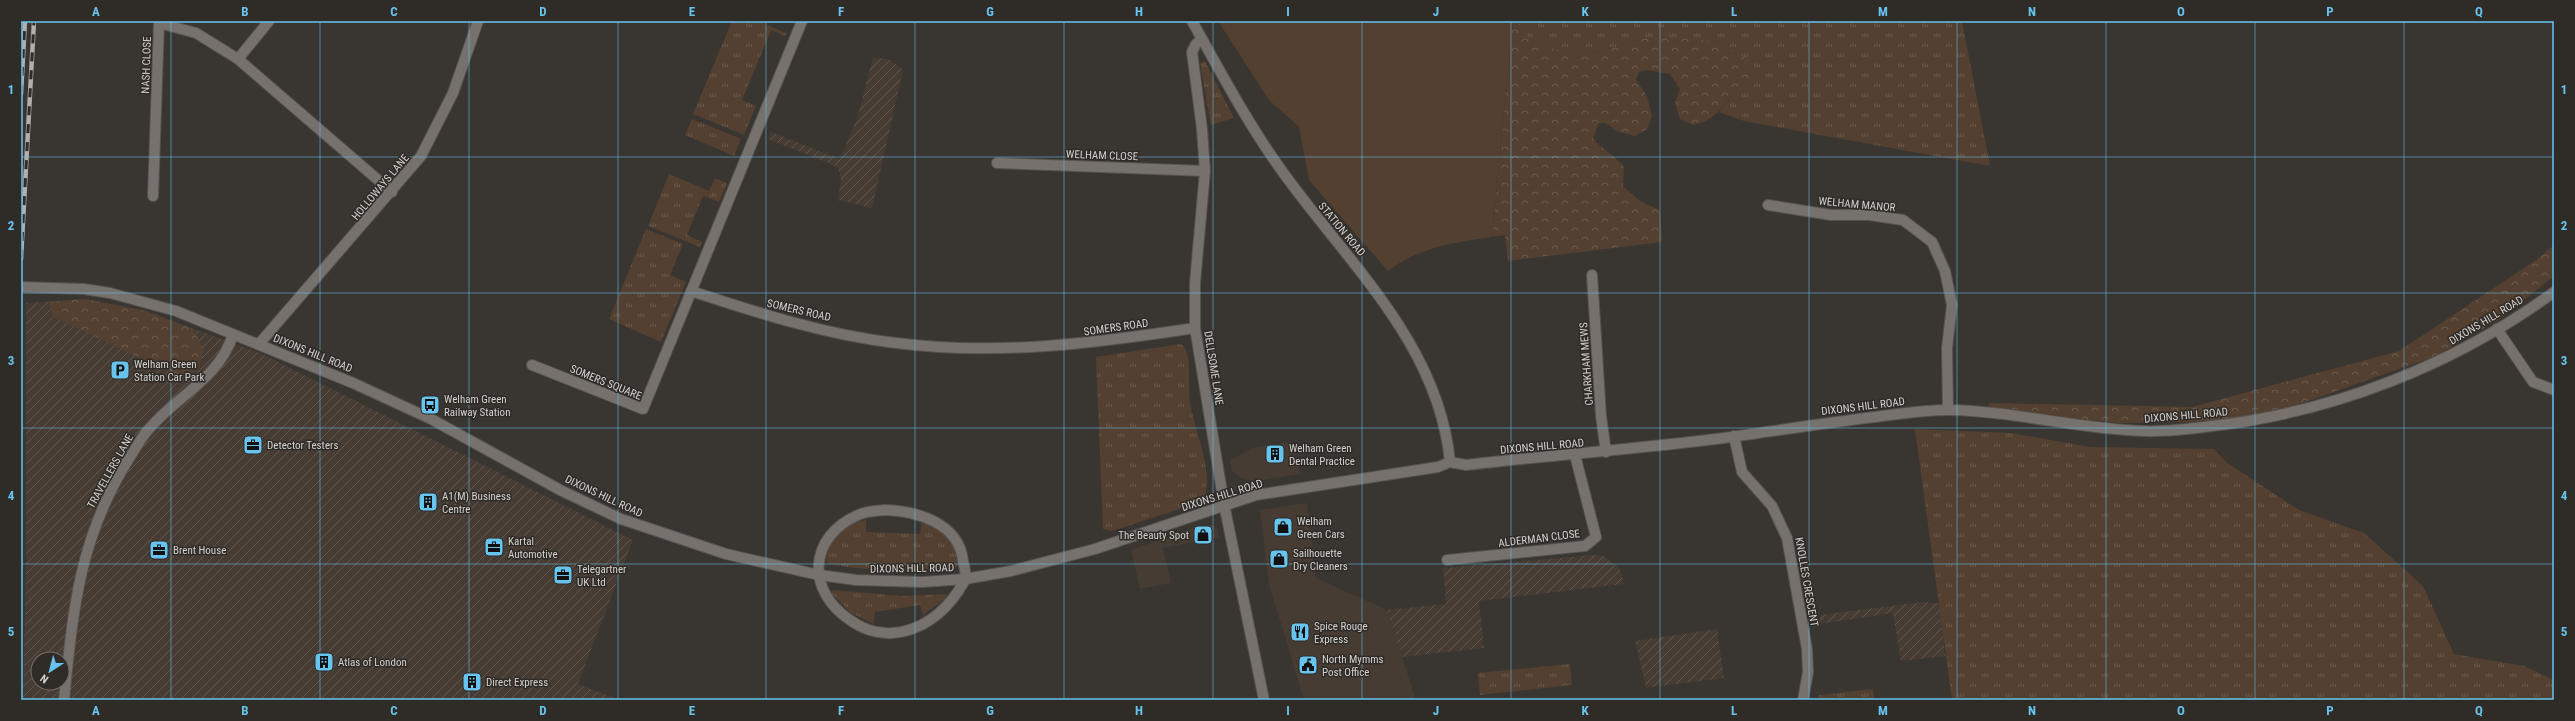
<svg xmlns="http://www.w3.org/2000/svg" width="2575" height="721" font-family="'Roboto Condensed',sans-serif">
<style>
.built{fill:#463c34}
.industrial{fill:url(#industrial-furrows);fill-rule:evenodd}
.grass{fill:url(#grass-tufts)}
.forest{fill:url(#forest-crowns)}
.green{fill:#534030}
.lines{fill:none;stroke-linecap:round;stroke-linejoin:round}
.minor-casing{stroke:#565250;stroke-width:12}
.tertiary-casing{stroke:#565250;stroke-width:12}
.minor{stroke:#76716c;stroke-width:10}
.tertiary{stroke:#76716c;stroke-width:10}
.rail-casing{stroke:#b1aeab;stroke-width:4.5}
.rail{stroke:#2f2b27;stroke-width:3;stroke-dasharray:9;stroke-linecap:butt}
.grid{fill:none;stroke:#67c4ef;stroke-width:1;stroke-opacity:0.55}
.labels{text-anchor:middle;stroke-width:3;stroke-linejoin:round;paint-order:stroke}
.street-label{font-size:11px;fill:#d4d1cf;stroke:#2f2b27}
.poi-label{font-size:11px;fill:#d4d1cf;stroke:#2f2b27;text-anchor:start}
.neatline{fill:none;stroke:#67c4ef;stroke-width:1.5}
.grid-label{font-size:13px;text-anchor:middle;font-weight:bold;fill:#67c4ef}
</style>
<defs>
<pattern id="industrial-furrows" width="10" height="10" patternUnits="userSpaceOnUse"><rect width="10" height="10" fill="#463c34"/><path d="M-1 1l2-2M0 10L10 0M9 11l2-2" fill="none" stroke="#605750"/></pattern>
<pattern id="grass-tufts" width="24" height="20" patternUnits="userSpaceOnUse"><rect width="24" height="20" fill="#534030"/><path d="M3 7l-1-3M5 7V3M7 7l1-3M15 17l-1-3M17 17v-4M19 17l1-3" fill="none" stroke="#6b5b4d"/></pattern>
<pattern id="forest-crowns" width="20" height="18" patternUnits="userSpaceOnUse"><rect width="20" height="18" fill="#534030"/><path d="M2 6a3 3 0 1 1 6 0M12 15a3 3 0 1 1 6 0" fill="none" stroke="#6b5b4d"/></pattern>
</defs>
<rect width="100%" height="100%" fill="#393531"/>
<path class="built" d="M1292,442l8,32 -44,7 -14,-2 -10,-8 -2,-11 22,-12z
M1307,503l9,75 71,32 29,90h-112l-35,-116 -9,-74z
M1212,525l5,3 2,9 -56,11 8,35 -31,6 -9,-39 67,-24z"/>
<path class="industrial" d="M873,57l17,3 13,10 -31,138 -34,-8 3,-20 -3,-13 -70,-28 3,-7 69,27 17,-40z
M85,299l61,12 116,43 371,186 -55,144 42,16h-597l3,-135v-262zM38,659h24v24h-24z
M1593,555l11,1 16,13 4,15 -145,17 5,47 -82,9 -15,-47 59,-6 -3,-36z
M1921,602l19,1 5,53 -44,5 -8,-48 -75,11 3,-9z
M1717,629l7,49 -78,10 -11,-47z"/>
<path class="grass" d="M732,21h26l28,12 -1,3 -14,-6 -29,70 14,6 -12,29 -51,-21z
M1516,21h446l28,145 -246,-45 -25,-9 16,-22 16,-14 -100,-39 -65,18 -31,-6 -27,-11z
M1205,61l29,57 -23,7 -11,-62z
M692,119l49,20 -7,17 -49,-21z
M669,174l40,17 6,-13 12,5 -8,19 -16,-6 -16,39 15,7 -2,5 -52,-21z
M646,229l37,15 -13,31 16,7 -25,60 -52,-23z
M1180,344c14,6 7,43 10,58 4,27 23,67 15,93l-13,10 -80,26 -9,-2 -7,-172z
M1915,429l96,4 80,14 123,2 12,13 73,48 65,23 59,53 31,68 70,12 30,14v20h-602z
M922,519l31,21 7,22 -3,5c-43,4 -86,5 -128,-3l-3,-3c2,-21 18,-38 40,-41v12l54,2z
M833,590l69,6 45,-2 -2,5 -22,16 -3,-10 -45,7 -1,12 -23,-11 -21,-21z
M1570,664l2,21 -92,10 -2,-22z
M1873,689l1,11h-56l1,-5z"/>
<path class="forest" d="M1513,21h3l13,17 26,11 31,6 65,-18h36l33,6 28,16 3,17c-5,5 -12,9 -16,15 -16,18 -17,28 -42,34l-13,-6 -5,-17 5,-13 -10,-15 -24,-4 -7,2 -3,8 11,16 5,20 -5,13 -12,7 -19,-5 -10,-8h-7l-6,15c8,11 22,17 31,29l-1,19 18,16 19,8 2,32 -154,19 -3,-26 -13,2z
M2554,245v31l-54,43 -67,38 -156,55 -73,10 -86,1 -130,-13 1,-7 203,4 207,-56 137,-91z
M85,299l61,12 47,18 11,21 -5,15 -13,15 -134,-64 -3,-14z"/>
<path class="green" d="M1218,21h295l-21,216c-36,5 -75,11 -104,34l-79,-91 -10,-53 -30,-27z"/>
<g class="lines">
<defs>
<path id="minor" d="M1202,39l-6,5 -4,8 10,77 3,42 -10,112v45l29,176 40,196
M238,59l31,-38
M997,163l208,8
M153,196l6,-173 37,10 42,26 154,133
M1768,205l63,10h38l34,5 29,22 13,29 7,34 -5,43 1,62
M1592,275l9,141 5,36
M691,291c67,22 135,44 205,52 101,13 200,0 299,-15
M2497,329l36,53 21,8
M259,344l162,-188 32,-63 25,-72
M532,365l111,44 159,-388
M1734,436l8,36 30,34 15,32 20,111 1,23 -5,28
M885,510c32,1 74,13 78,51 1,5 4,14 2,19 -1,3 -5,7 -6,10 -15,23 -38,41 -66,43 -15,1 -31,-4 -43,-13 -44,-29 -42,-83 8,-105 8,-4 18,-4 27,-5z
M1447,560l138,-14 11,-9 -21,-82
M64,700c9,-90 15,-161 64,-240 7,-10 12,-21 20,-30 29,-35 70,-50 85,-95"/>
<path id="tertiary" d="M1192,21c28,50 56,103 90,150 65,91 157,173 168,291
M21,287l63,2 26,4 66,18 177,72 78,36 131,72 59,28 105,35 93,21 37,5 67,2 42,-3 46,-8 84,-22 161,-54 182,-28 12,-5 16,3c86,-10 172,-16 258,-27 50,-7 101,-15 151,-21 24,-3 49,-7 73,-7 66,1 130,19 196,21 23,1 45,-2 68,-5 122,-14 242,-61 342,-134"/>
</defs>
<use href="#minor" class="minor-casing"/>
<use href="#tertiary" class="tertiary-casing"/>
<use href="#minor" class="minor"/>
<use href="#tertiary" class="tertiary"/>
<defs>
<path id="rail" d="M21,94l4,-73
M21,259l13,-238"/>
</defs>
<use href="#rail" class="rail-casing"/>
<use href="#rail" class="rail"/>
</g>
<path class="grid" d="M171,21v679M320,21v679M469,21v679M618,21v679M766,21v679M915,21v679M1064,21v679M1213,21v679M1362,21v679M1511,21v679M1660,21v679M1809,21v679M1957,21v679M2106,21v679M2255,21v679M2404,21v679M21,157h2533M21,293h2533M21,428h2533M21,564h2533"/>
<defs>
<symbol id="parking-square" viewBox="-11 -11 22 22"><rect x="-9" y="-9" width="18" height="18" rx="4" fill="#67c4ef" stroke="#2f2b27"/><path d="M-3.5-5.5H1a3.5 3.5 0 0 1 0 7H-1V5.5H-3.5ZM-1-3.4V-.6H.8a1.4 1.4 0 0 0 0-2.8Z" fill="#111"/></symbol>
<symbol id="bus-square" viewBox="-11 -11 22 22"><rect x="-9" y="-9" width="18" height="18" rx="4" fill="#67c4ef" stroke="#2f2b27"/><path d="M-5-6H5V4H4V6H2V4H-2V6H-4V4H-5ZM-3.5-4V0h7V-4ZM-3.5 1.2v1.5H-2V1.2ZM2 1.2v1.5H3.5V1.2Z" fill="#111"/></symbol>
<symbol id="office-square" viewBox="-11 -11 22 22"><rect x="-9" y="-9" width="18" height="18" rx="4" fill="#67c4ef" stroke="#2f2b27"/><path d="M-6-3h4V-5.5h4V-3h4V5H-6ZM-1-4.5V-3h2v-1.5ZM-6 0V1H6V0Z" fill="#111"/></symbol>
<symbol id="building-square" viewBox="-11 -11 22 22"><rect x="-9" y="-9" width="18" height="18" rx="4" fill="#67c4ef" stroke="#2f2b27"/><path d="M-4-6H4V6H1V3H-1V6H-4ZM-2.5-4.3h1.7v1.8h-1.7ZM.8-4.3h1.7v1.8H.8ZM-2.5-1h1.7V.8h-1.7ZM.8-1h1.7V.8H.8Z" fill="#111"/></symbol>
<symbol id="shop-square" viewBox="-11 -11 22 22"><rect x="-9" y="-9" width="18" height="18" rx="4" fill="#67c4ef" stroke="#2f2b27"/><path d="M-5-2.5h2.3a2.7 3.5 0 0 1 5.4 0H5L5.5 6h-11ZM-1.5-2.5h3a1.5 2.3 0 0 0-3 0Z" fill="#111"/></symbol>
<symbol id="restaurant-square" viewBox="-11 -11 22 22"><rect x="-9" y="-9" width="18" height="18" rx="4" fill="#67c4ef" stroke="#2f2b27"/><path d="M-5-6h1v4h1v-4h1v4h1v-4h1v5L-1.5 .5V6h-2V.5L-5-1ZM5-6V6H3V1.5H1.5Q1.5-4 5-6Z" fill="#111"/></symbol>
<symbol id="civic-square" viewBox="-11 -11 22 22"><rect x="-9" y="-9" width="18" height="18" rx="4" fill="#67c4ef" stroke="#2f2b27"/><path d="M-.6-6.5H3V-4.5H.6V-3L4-1V1h2V6H-6V1h2V-1L-.6-3ZM-1.2 2.5V6h2.4V2.5Z" fill="#111"/></symbol>
</defs>
<g fill-rule="evenodd">
<use href="#parking-square" x="109" y="359" width="22" height="22"/>
<use href="#bus-square" x="419" y="394" width="22" height="22"/>
<use href="#office-square" x="242" y="434" width="22" height="22"/>
<use href="#building-square" x="1264" y="443" width="22" height="22"/>
<use href="#building-square" x="417" y="491" width="22" height="22"/>
<use href="#shop-square" x="1272" y="516" width="22" height="22"/>
<use href="#shop-square" x="1192" y="524" width="22" height="22"/>
<use href="#office-square" x="483" y="536" width="22" height="22"/>
<use href="#office-square" x="148" y="539" width="22" height="22"/>
<use href="#shop-square" x="1268" y="548" width="22" height="22"/>
<use href="#office-square" x="552" y="564" width="22" height="22"/>
<use href="#restaurant-square" x="1289" y="621" width="22" height="22"/>
<use href="#building-square" x="313" y="651" width="22" height="22"/>
<use href="#civic-square" x="1297" y="654" width="22" height="22"/>
<use href="#building-square" x="461" y="671" width="22" height="22"/>
</g>
<g class="labels">
<g class="street-label">
<text transform="translate(146 65) rotate(-88)" y="4">NASH CLOSE</text>
<text transform="translate(1102 155) rotate(2)" y="4">WELHAM CLOSE</text>
<text transform="translate(380 187) rotate(-50)" y="4">HOLLOWAYS LANE</text>
<text transform="translate(1857 204) rotate(5)" y="4">WELHAM MANOR</text>
<text transform="translate(1342 229) rotate(50)" y="4">STATION ROAD</text>
<text transform="translate(799 310) rotate(13)" y="4">SOMERS ROAD</text>
<text transform="translate(2486 320) rotate(-31)" y="4">DIXONS HILL ROAD</text>
<text transform="translate(1116 327) rotate(-8)" y="4">SOMERS ROAD</text>
<text transform="translate(313 353) rotate(22)" y="4">DIXONS HILL ROAD</text>
<text transform="translate(1586 364) rotate(-94)" y="4">CHARKHAM MEWS</text>
<text transform="translate(1214 368) rotate(81)" y="4">DELLSOME LANE</text>
<text transform="translate(606 382) rotate(22)" y="4">SOMERS SQUARE</text>
<text transform="translate(1863 406) rotate(-7)" y="4">DIXONS HILL ROAD</text>
<text transform="translate(2186 415) rotate(-5)" y="4">DIXONS HILL ROAD</text>
<text transform="translate(1542 446) rotate(-5)" y="4">DIXONS HILL ROAD</text>
<text transform="translate(110 471) rotate(-61)" y="4">TRAVELLERS LANE</text>
<text transform="translate(1222 495) rotate(-17)" y="4">DIXONS HILL ROAD</text>
<text transform="translate(604 496) rotate(25)" y="4">DIXONS HILL ROAD</text>
<text transform="translate(1539 538) rotate(-7)" y="4">ALDERMAN CLOSE</text>
<text transform="translate(912 568) rotate(-1)" y="4">DIXONS HILL ROAD</text>
<text transform="translate(1807 582) rotate(80)" y="4">KNOLLES CRESCENT</text>
</g>
<g class="poi-label">
<text x="134" y="368">Welham Green<tspan x="134" dy="13">Station Car Park</tspan></text>
<text x="444" y="403">Welham Green<tspan x="444" dy="13">Railway Station</tspan></text>
<text x="267" y="449">Detector Testers</text>
<text x="1289" y="452">Welham Green<tspan x="1289" dy="13">Dental Practice</tspan></text>
<text x="442" y="500">A1(M) Business<tspan x="442" dy="13">Centre</tspan></text>
<text x="1297" y="525">Welham<tspan x="1297" dy="13">Green Cars</tspan></text>
<text x="1189" y="539" text-anchor="end">The Beauty Spot</text>
<text x="508" y="545">Kartal<tspan x="508" dy="13">Automotive</tspan></text>
<text x="173" y="554">Brent House</text>
<text x="1293" y="557">Sailhouette<tspan x="1293" dy="13">Dry Cleaners</tspan></text>
<text x="577" y="573">Telegartner<tspan x="577" dy="13">UK Ltd</tspan></text>
<text x="1314" y="630">Spice Rouge<tspan x="1314" dy="13">Express</tspan></text>
<text x="1322" y="663">North Mymms<tspan x="1322" dy="13">Post Office</tspan></text>
<text x="338" y="666">Atlas of London</text>
<text x="486" y="686">Direct Express</text>
</g>
</g>
<rect width="2575" height="721" fill="none" stroke="#2f2b27" stroke-width="44"/>
<g transform="translate(50 671) rotate(216)"><circle r="19" fill="#2f2b27" stroke="#716d6a"/>
<path d="M0-3L7 15L0 10L-7 15Z" fill="#67c4ef"/>
<text y="-6" font-size="11" font-weight="bold" text-anchor="middle" fill="#d4d1cf">N</text>
</g>
<rect x="22" y="22" width="2531" height="677" class="neatline"/>
<g class="grid-label">
<text x="96" y="16">A</text>
<text x="245" y="16">B</text>
<text x="394" y="16">C</text>
<text x="543" y="16">D</text>
<text x="692" y="16">E</text>
<text x="841" y="16">F</text>
<text x="990" y="16">G</text>
<text x="1139" y="16">H</text>
<text x="1288" y="16">I</text>
<text x="1436" y="16">J</text>
<text x="1585" y="16">K</text>
<text x="1734" y="16">L</text>
<text x="1883" y="16">M</text>
<text x="2032" y="16">N</text>
<text x="2181" y="16">O</text>
<text x="2330" y="16">P</text>
<text x="2479" y="16">Q</text>
<text x="11" y="94">1</text>
<text x="2564" y="94">1</text>
<text x="11" y="230">2</text>
<text x="2564" y="230">2</text>
<text x="11" y="365">3</text>
<text x="2564" y="365">3</text>
<text x="11" y="500">4</text>
<text x="2564" y="500">4</text>
<text x="11" y="636">5</text>
<text x="2564" y="636">5</text>
<text x="96" y="715">A</text>
<text x="245" y="715">B</text>
<text x="394" y="715">C</text>
<text x="543" y="715">D</text>
<text x="692" y="715">E</text>
<text x="841" y="715">F</text>
<text x="990" y="715">G</text>
<text x="1139" y="715">H</text>
<text x="1288" y="715">I</text>
<text x="1436" y="715">J</text>
<text x="1585" y="715">K</text>
<text x="1734" y="715">L</text>
<text x="1883" y="715">M</text>
<text x="2032" y="715">N</text>
<text x="2181" y="715">O</text>
<text x="2330" y="715">P</text>
<text x="2479" y="715">Q</text>
</g>
</svg>
